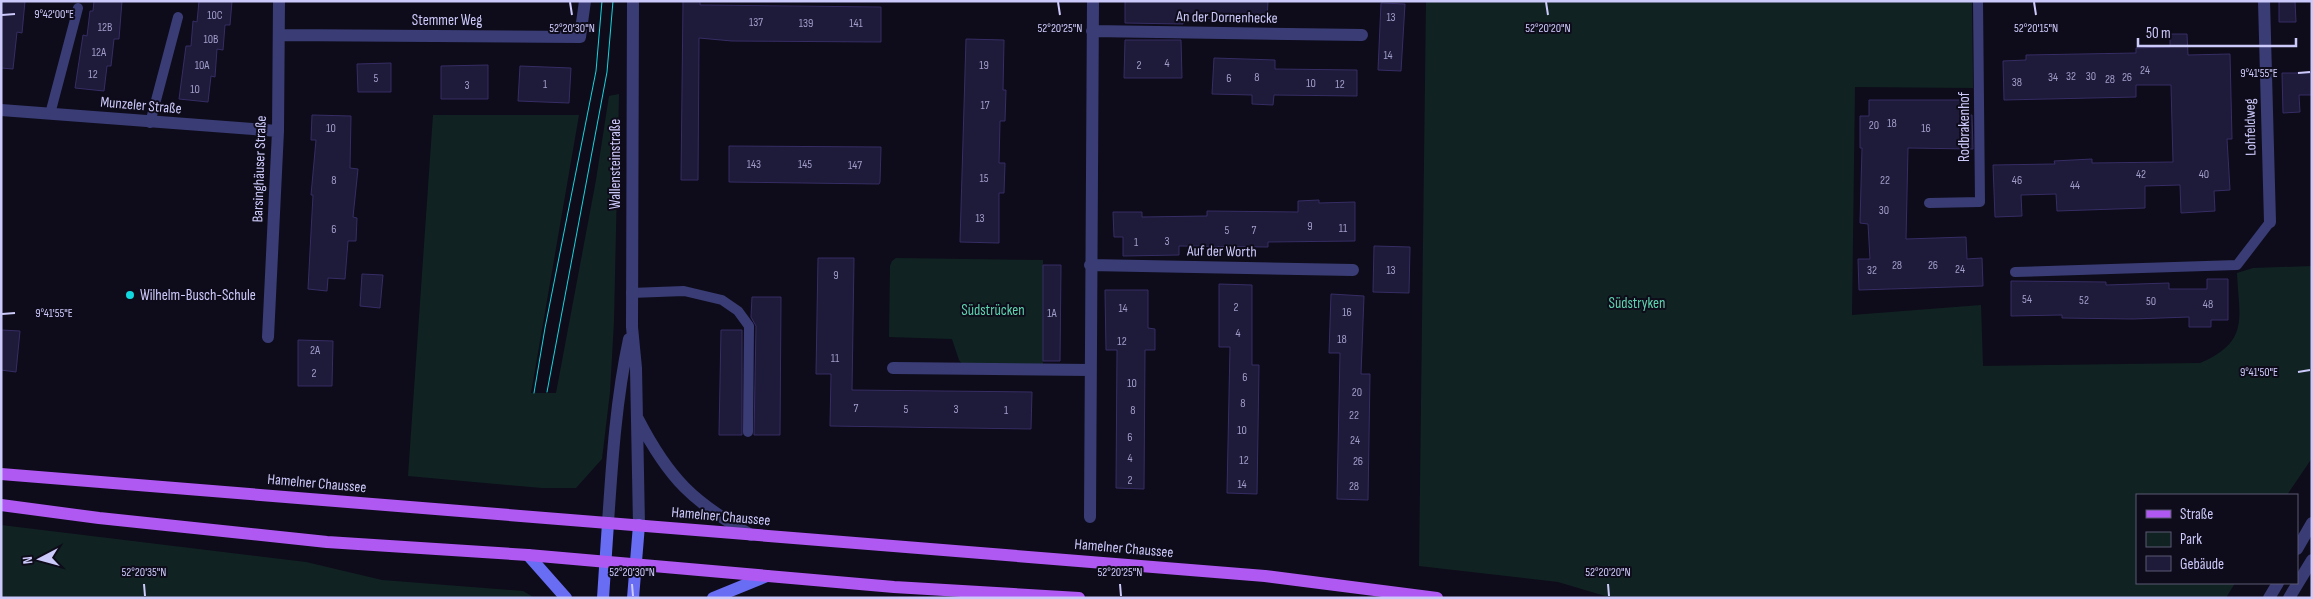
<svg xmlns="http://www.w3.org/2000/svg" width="2313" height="599" font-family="'Sofia Sans Condensed',sans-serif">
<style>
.green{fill:#102322}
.building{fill:#1e1a39;stroke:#352d64}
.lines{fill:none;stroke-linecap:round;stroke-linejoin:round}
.service{stroke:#3a3c76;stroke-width:10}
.minor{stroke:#3a3c76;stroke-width:12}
.tertiary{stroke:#3a3c76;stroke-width:12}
.secondary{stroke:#686df3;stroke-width:12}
.primary{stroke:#af59f2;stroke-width:12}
.tram{stroke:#11d7df;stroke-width:1}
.ticks{fill:none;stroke:#ccc9fb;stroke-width:2}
.poi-dot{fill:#11d7df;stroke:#0e0c1a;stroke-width:2}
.labels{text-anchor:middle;stroke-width:4;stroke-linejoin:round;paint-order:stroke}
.number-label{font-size:12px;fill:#a09dca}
.street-label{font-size:15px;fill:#ccc9fb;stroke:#0e0c1a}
.poi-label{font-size:15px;fill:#ccc9fb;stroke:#0e0c1a;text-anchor:start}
.park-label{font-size:15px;fill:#5dd4ae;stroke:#0e0c1a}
.ticks-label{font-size:12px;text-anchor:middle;fill:#ccc9fb;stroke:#0e0c1a;stroke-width:4;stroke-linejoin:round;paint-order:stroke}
</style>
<rect width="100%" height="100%" fill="#0e0c1a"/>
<path class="green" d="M1426,1h546l1,87 -118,-1 -3,228 129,-10 2,61 217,-3c50,-22 39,-44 37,-90l16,-5 59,-2v192l-25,37h-150v88h98l-9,15h-614l-54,-16 -139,-16z
M619,94l-5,227 -4,71 -8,67 -26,29h-34l-134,-12 25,-361h146l-48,278h25l40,-213 13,-84z
M896,258l147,2v106l-81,-2 -3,-4 -7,-21 -63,-2 1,-71 2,-5z
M1,525l305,37 76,18 141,11 12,7h-534z"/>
<path class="building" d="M1,1h24l-3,32 -5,-1 -4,37 -12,-1z
M94,1h28l-3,38h-5l-3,27h-4l-3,25 -29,-3 8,-53 4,1 3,-25h3z
M199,1h33l-2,24h-5l-2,25 -6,-1 -2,28 -4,-1 -3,26 -29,-3 7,-53h5l2,-25 4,1z
M683,1h17v4l181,2v35l-149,-1 -33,-3 -1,142h-17z
M1125,1h143l-1,18 -84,-1v6l-58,-1z
M2279,1h16l1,21h-17z
M1381,3l24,1 -4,67 -23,-1z
M2170,34h17l1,21 42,-1 2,85h-5l3,51 -16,1 1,20 -34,2 -1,-28 -35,1v22l-88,3 -1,-17 -35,1 1,21 -27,1 -2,-52 62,-1 -1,-3 38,-2v4l81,-1 -2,-77h-35v12l-132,3 -1,-39 23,-1v-5l110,-2v-5l34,-1z
M966,39l38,1 -1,50h3l-1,31h-5l-1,42h6l-1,30h-5v50l-39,-1z
M1125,40h56l1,38h-58z
M1214,58l61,2v9l82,1v26l-83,-1 -1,10 -21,-1v-9l-40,-1z
M391,63v29h-33l-1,-28z
M488,65v34h-47v-33z
M520,66l51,2 -2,35 -51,-2z
M2282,73h30v22h-13l1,17 -17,1z
M1869,100h94v15h9l1,34 -65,-1 -2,91 60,-2 1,22 15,-1 1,28 -124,4 -1,-31h12l-2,-35 -8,-1 2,-75h-2v-32h9z
M312,115l39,1 -1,52 8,1 -5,48 4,1 -1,23h-8l-3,38 -17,-1 -1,13 -19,-2 5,-94h-2l5,-55h-5z
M729,146l152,1 -1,35 -1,2 -150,-2z
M1319,200v3l36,-1v39l-87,1v5l-89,-1v9l-56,1v-19h-9l-1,-25h29v5l65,-1v-5l91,1v-11z
M1374,246l36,1 -1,46 -36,-1z
M818,258h36l-2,132 180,2 -1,37 -201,-3 1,-52h-15z
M1043,265h18l-1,96h-17z
M362,274l21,1 -3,33 -20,-2z
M2207,279h21v41h-17v7h-22v-10l-56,2 -71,-1v-3l-51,1v-35l95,1v3l63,-2v6h38z
M1219,284l33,1v80h7l-2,129 -30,-1 3,-146h-11z
M1105,290h43v38l7,1v21h-10l-1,139 -28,-1 1,-138h-11z
M1331,294l33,2 -3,78h9l-2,126 -31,-1 3,-146h-11z
M752,297h29l-1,138h-26l2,-109 -5,-9z
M1,330l19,1 -4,41 -15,-2z
M721,330h21v105h-23z
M298,340l35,1 -1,45h-34z"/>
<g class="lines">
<path class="service" d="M50,114l28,-106
M150,123l28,-106
M1929,203l51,-1 -2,-201
M2015,272l222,-7 33,-43
M631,293l53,-2 38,9 16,11 11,15 -1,106"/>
<path class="minor" d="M2264,1l6,221
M1092,31l270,4
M279,35l301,2 5,-36
M1,110l277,21
M1090,265l263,5
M268,337l10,-206 1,-130
M893,368l197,2
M1090,517l3,-516"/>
<path class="tertiary" d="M633,1l-1,326 4,41 3,157
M638,419c31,60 55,83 113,116
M608,523c4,-61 8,-124 21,-184
M2297,549l15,-26
M2269,598l9,-15
M2289,598l23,-38"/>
<path class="secondary" d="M528,555l38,43
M603,598l5,-75
M633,598l6,-73
M713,598l54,-22"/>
<path class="primary" d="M1,474l1264,102 172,22
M1,505l98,13 228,24 201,13 366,32 185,11"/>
<path class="tram" d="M547,392l60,-320 6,-71
M534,393l11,-65 51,-257 6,-70"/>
</g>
<path class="ticks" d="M570,2l2,13M1058,2l2,13M1546,2l2,13M2034,2l2,13M2,15l13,-1M2298,73l12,-1M2,314l13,-1M2298,372l12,-2M144,584l1,12M632,584l1,12M1120,584l1,12M1608,584l1,12"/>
<circle class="poi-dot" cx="130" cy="295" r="5"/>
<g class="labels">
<g class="number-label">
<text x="215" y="19">10C</text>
<text x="1391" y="21">13</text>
<text x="756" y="26">137</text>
<text x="806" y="27">139</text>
<text x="856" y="27">141</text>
<text x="105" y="31">12B</text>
<text x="211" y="43">10B</text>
<text x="99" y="56">12A</text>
<text x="1388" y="59">14</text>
<text x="1167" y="67">4</text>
<text x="202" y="69">10A</text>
<text x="984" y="69">19</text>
<text x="1139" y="69">2</text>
<text x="2145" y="74">24</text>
<text x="93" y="78">12</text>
<text x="2071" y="80">32</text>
<text x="2091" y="80">30</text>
<text x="1257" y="81">8</text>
<text x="2053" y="81">34</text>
<text x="2127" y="81">26</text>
<text x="376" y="82">5</text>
<text x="1229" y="82">6</text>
<text x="2110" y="83">28</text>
<text x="2017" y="86">38</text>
<text x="1311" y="87">10</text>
<text x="545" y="88">1</text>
<text x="1340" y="88">12</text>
<text x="467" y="89">3</text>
<text x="195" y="93">10</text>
<text x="985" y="109">17</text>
<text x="1892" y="127">18</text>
<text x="1874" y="129">20</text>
<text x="331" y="132">10</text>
<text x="1926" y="132">16</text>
<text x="754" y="168">143</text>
<text x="805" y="168">145</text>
<text x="855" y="169">147</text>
<text x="2141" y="178">42</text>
<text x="2204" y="178">40</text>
<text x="984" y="182">15</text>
<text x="334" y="184">8</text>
<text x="1885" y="184">22</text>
<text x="2017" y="184">46</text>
<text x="2075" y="189">44</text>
<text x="1884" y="214">30</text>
<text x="980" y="222">13</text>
<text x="1310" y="230">9</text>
<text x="1343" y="232">11</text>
<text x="334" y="233">6</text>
<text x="1227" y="234">5</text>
<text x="1254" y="234">7</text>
<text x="1167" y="245">3</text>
<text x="1136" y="246">1</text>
<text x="1897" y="269">28</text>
<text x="1933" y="269">26</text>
<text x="1960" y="273">24</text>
<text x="1391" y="274">13</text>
<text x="1872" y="274">32</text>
<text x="836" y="279">9</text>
<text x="2027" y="303">54</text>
<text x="2084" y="304">52</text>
<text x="2151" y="305">50</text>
<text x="2208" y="308">48</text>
<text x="1236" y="311">2</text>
<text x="1123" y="312">14</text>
<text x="1347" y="316">16</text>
<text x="1052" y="317">1A</text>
<text x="1238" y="337">4</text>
<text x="1342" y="343">18</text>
<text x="1122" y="345">12</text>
<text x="315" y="354">2A</text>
<text x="835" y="362">11</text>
<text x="314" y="377">2</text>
<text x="1245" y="381">6</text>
<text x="1132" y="387">10</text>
<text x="1357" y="396">20</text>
<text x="1243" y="407">8</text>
<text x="856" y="412">7</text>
<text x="906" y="413">5</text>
<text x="956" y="413">3</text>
<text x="1006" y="414">1</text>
<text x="1133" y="414">8</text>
<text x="1354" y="419">22</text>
<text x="1242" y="434">10</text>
<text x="1130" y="441">6</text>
<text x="1355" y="444">24</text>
<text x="1130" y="462">4</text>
<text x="1244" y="464">12</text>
<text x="1358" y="465">26</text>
<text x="1130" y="484">2</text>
<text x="1242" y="488">14</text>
<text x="1354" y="490">28</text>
</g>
<g class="street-label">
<text transform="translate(1227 17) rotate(1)" y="5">An der Dornenhecke</text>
<text x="447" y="25">Stemmer Weg</text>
<text transform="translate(141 105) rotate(5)" y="5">Munzeler Straße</text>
<text transform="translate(1964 127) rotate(-90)" y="5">Rodbrakenhof</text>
<text transform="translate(2250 127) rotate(-91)" y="5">Lohfeldweg</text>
<text transform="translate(615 164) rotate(-90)" y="5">Wallensteinstraße</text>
<text transform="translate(259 169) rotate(-88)" y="5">Barsinghäuser Straße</text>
<text transform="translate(1222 251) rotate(1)" y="5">Auf der Worth</text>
<text transform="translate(317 483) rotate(5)" y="5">Hamelner Chaussee</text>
<text transform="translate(721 516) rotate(5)" y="5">Hamelner Chaussee</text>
<text transform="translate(1124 548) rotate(5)" y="5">Hamelner Chaussee</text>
</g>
<g class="poi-label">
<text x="140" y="300">Wilhelm-Busch-Schule</text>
</g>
<g class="park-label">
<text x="1637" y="308">Südstryken</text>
<text x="993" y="315">Südstrücken</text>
</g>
</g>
<g class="ticks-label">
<text x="54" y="18">9°42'00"E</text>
<text x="572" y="32">52°20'30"N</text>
<text x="1060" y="32">52°20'25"N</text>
<text x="1548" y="32">52°20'20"N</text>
<text x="2036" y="32">52°20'15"N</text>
<text x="2259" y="77">9°41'55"E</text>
<text x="54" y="317">9°41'55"E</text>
<text x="2259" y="376">9°41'50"E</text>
<text x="144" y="576">52°20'35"N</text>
<text x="632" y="576">52°20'30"N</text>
<text x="1120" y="576">52°20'25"N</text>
<text x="1608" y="576">52°20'20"N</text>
</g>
<rect width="2313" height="599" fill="none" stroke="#ccc9fb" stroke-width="5"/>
<rect x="2136" y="494" width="162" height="90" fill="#0e0c1a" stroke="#5a5874"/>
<rect x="2146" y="510" width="25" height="8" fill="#af59f2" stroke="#5a5874"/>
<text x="2180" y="519" font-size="15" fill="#ccc9fb">Straße</text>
<rect x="2146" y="532" width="25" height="15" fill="#102322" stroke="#5a5874"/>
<text x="2180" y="544" font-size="15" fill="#ccc9fb">Park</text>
<rect x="2146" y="556" width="25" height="15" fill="#1e1a39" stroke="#5a5874"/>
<text x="2180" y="569" font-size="15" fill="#ccc9fb">Gebäude</text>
<g transform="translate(40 559) rotate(264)" stroke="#0e0c1a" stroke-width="4" paint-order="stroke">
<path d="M0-4L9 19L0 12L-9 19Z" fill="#ccc9fb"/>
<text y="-8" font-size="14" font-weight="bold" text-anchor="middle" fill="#ccc9fb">N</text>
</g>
<path d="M2138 38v8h158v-8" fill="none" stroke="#ccc9fb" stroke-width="2.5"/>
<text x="2146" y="38" font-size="15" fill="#ccc9fb" stroke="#0e0c1a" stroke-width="4" paint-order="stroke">50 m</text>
</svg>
